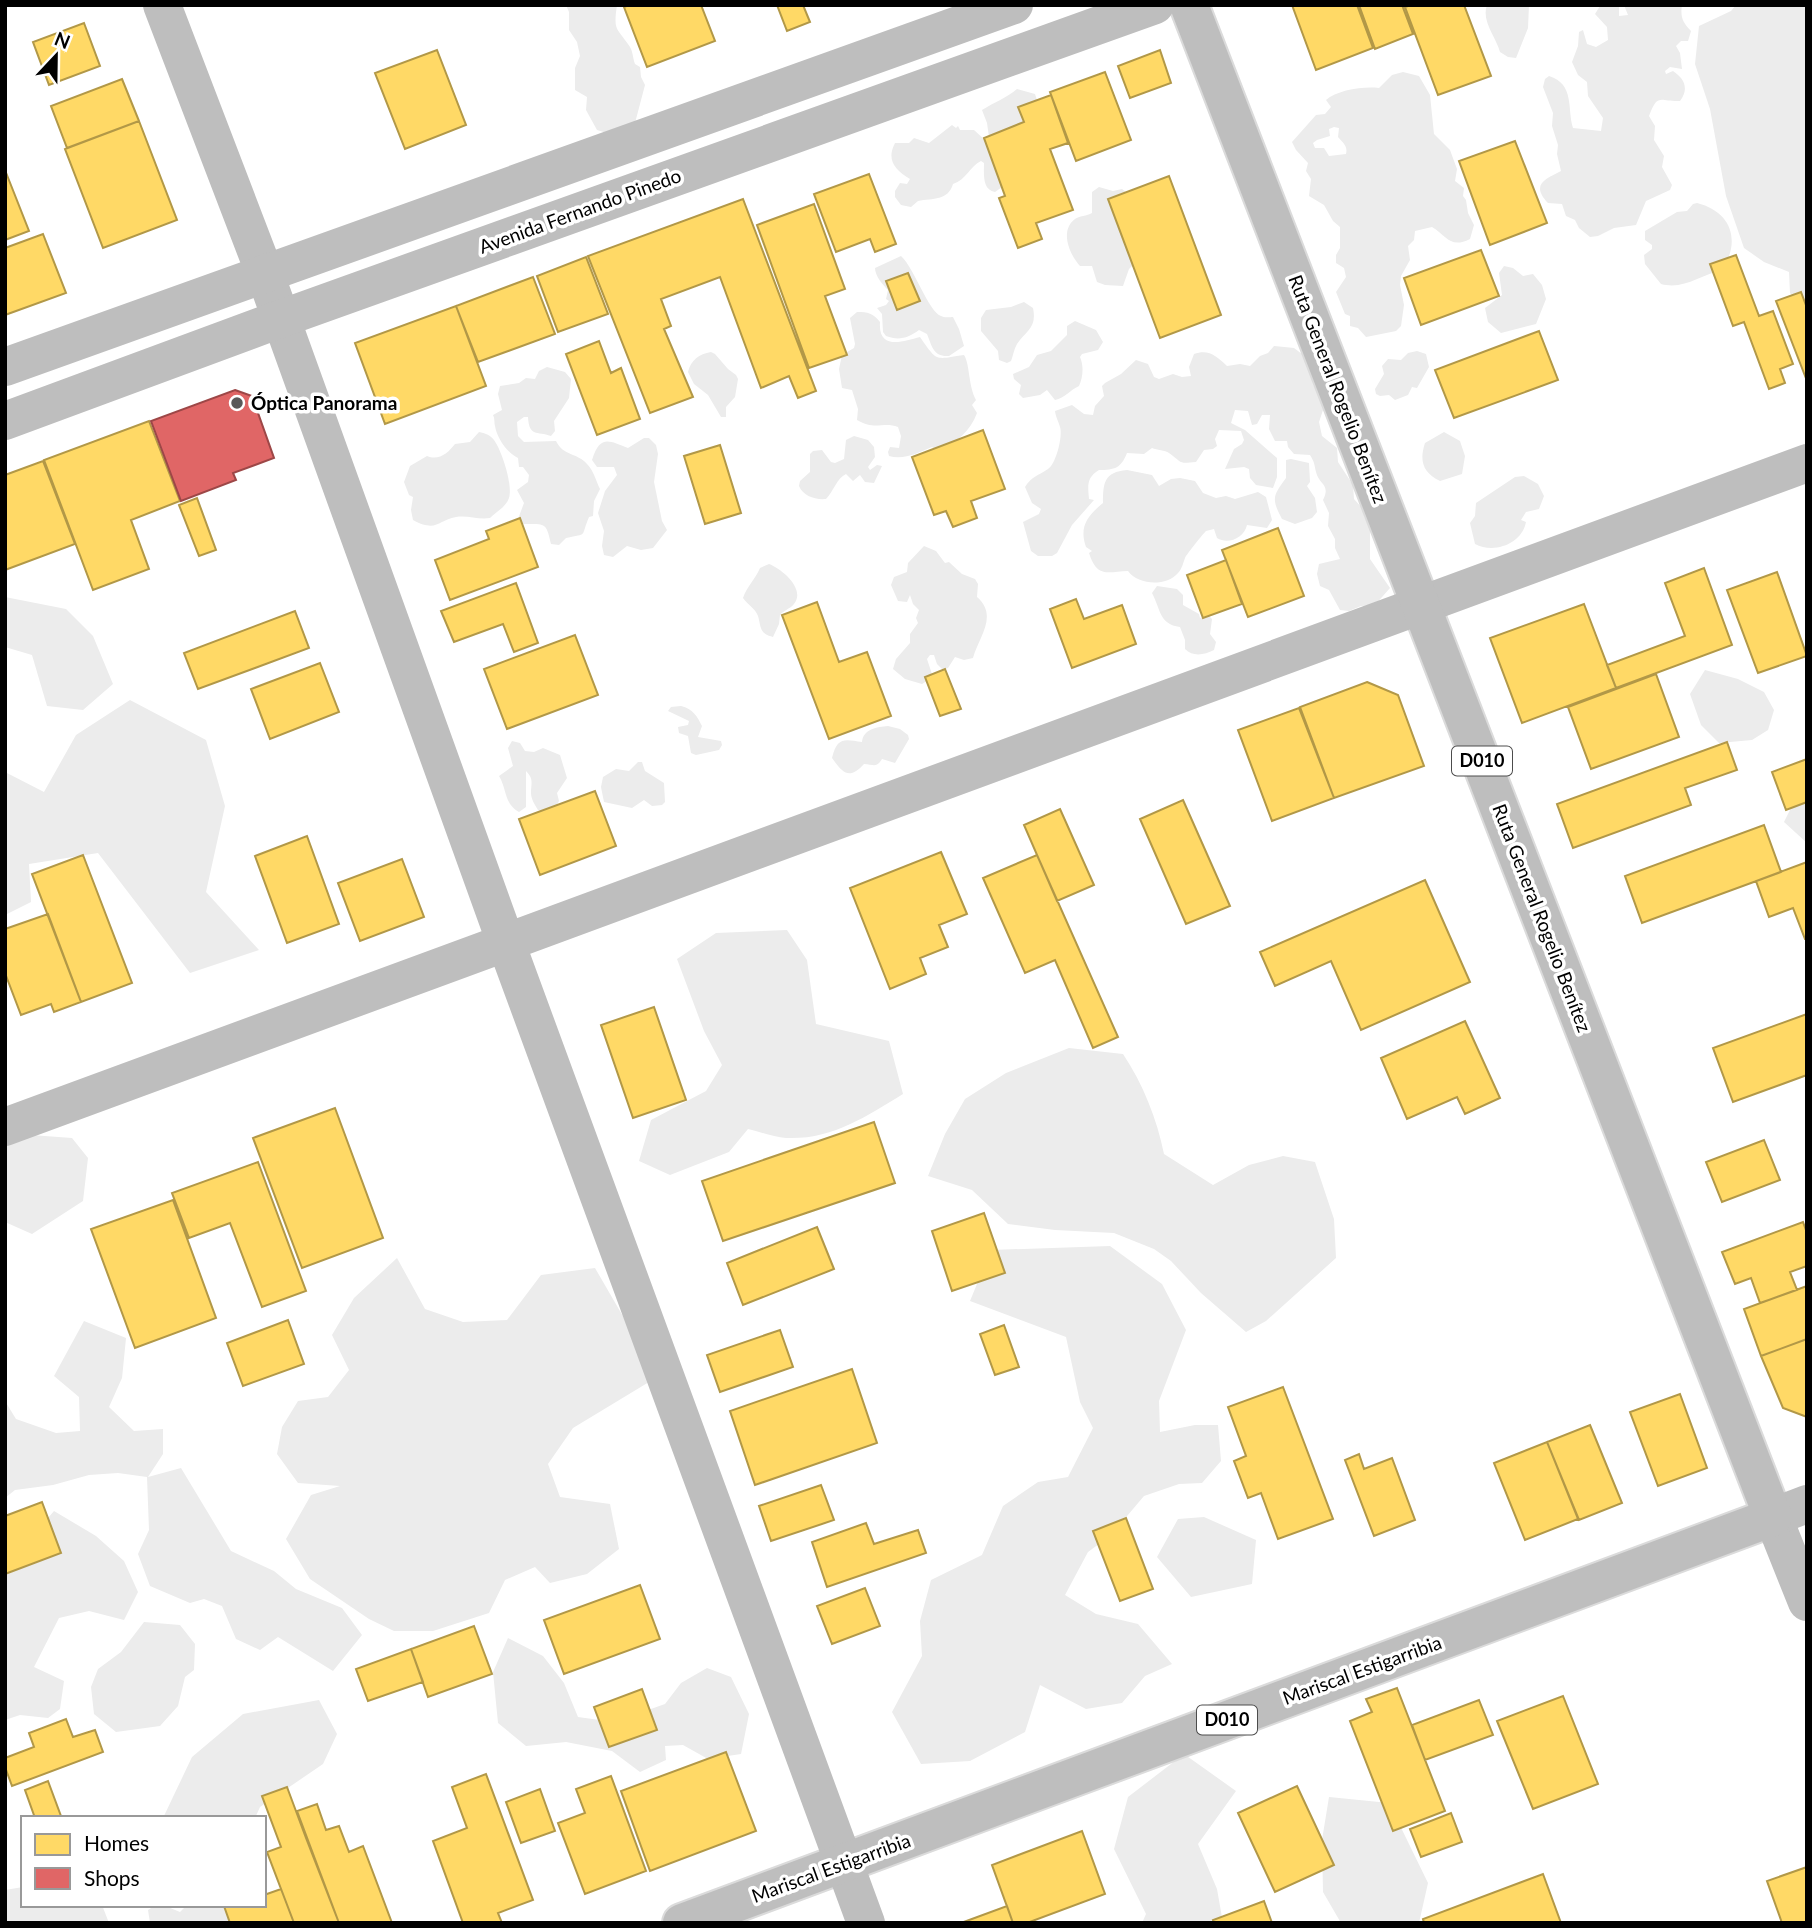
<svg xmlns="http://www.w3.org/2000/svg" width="1812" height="1928" font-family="Lato,sans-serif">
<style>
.green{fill:#ececec;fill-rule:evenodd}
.homes{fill:#ffd966;stroke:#b29847;stroke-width:2}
.shops{fill:#e06666;stroke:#9d4747;stroke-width:2}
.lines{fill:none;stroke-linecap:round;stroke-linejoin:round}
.primary-casing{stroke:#dbdbdb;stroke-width:42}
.minor{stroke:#bebebe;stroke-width:38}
.tertiary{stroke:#bebebe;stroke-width:38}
.primary{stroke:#bebebe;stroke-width:38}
.poi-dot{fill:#595959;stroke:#fff;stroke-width:2.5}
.labels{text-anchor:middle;stroke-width:7;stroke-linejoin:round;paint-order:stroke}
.shield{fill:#fff;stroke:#4c4c4c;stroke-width:2}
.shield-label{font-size:18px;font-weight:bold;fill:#000}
.street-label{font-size:19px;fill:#000;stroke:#fff}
.poi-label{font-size:19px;font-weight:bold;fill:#000;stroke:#fff;text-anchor:start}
</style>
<rect width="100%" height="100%" fill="#fff"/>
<path class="green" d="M566,5h51c-4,27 0,22 13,42 3,5 3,12 5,17l5,3 1,10 4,8 -10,38 -25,11 -13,-4 -11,-20 1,-13 -12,-7v-22l5,-12 -3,-14 -8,-12v-18z
M1487,5h42l-1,23 -12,30 -8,-1 -8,-5c-4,-15 -19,-31 -13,-47z
M1604,5l15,1v10l9,-1 -4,-10h58c-2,12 1,18 9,26l-3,10h-7l-5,5 4,7 2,16 -12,-2 -5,4 1,3 7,-3c12,8 16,18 7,30 -20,1 -22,-9 -31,15l6,10 -1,14 10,16 -2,11 10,18 -2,5 -24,11 -10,24 -22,3 -16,8 -8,1 -11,-9 -4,-8 -9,-4 -4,-12 -14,-1c-18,-19 -2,-24 13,-32l-4,-17 1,-9 -6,-19 1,-13 -10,-26 2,-8 4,-3c26,8 18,33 24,52l28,3 2,-13 -15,-22 -1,-14 -9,-7 -6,-13 6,-16 1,-14 4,-2 4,14 9,3 12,-7 -1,-13 -12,-13 5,-8z
M1736,5h71v306l-17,-18 -1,-21 -25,-10 -20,-14 -18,-52 -16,-87 -15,-45 4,-38 32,-15z
M1403,72l16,4 11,19 4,39 16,16 7,19 -2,12 9,7 -1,8 3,4 2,13 6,12 -4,14c-20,10 -23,-3 -38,-12l-17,4 -1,9 -6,6 2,14 -9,16 -1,9 4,20 -3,21 -5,5 -30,6 -8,-9 -8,-2v-10l-5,-2 -9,-22 10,-15 -2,-9 -8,-5v-8l4,-7v-21l-7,-6 -9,-16 -15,-9 2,-17 -5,-8 2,-8 -12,-13 -4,-8 24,-27 9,-1 6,-7 -5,-7c11,-10 38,-14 53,-12l13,-13zM1334,127l5,1 -1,9c5,6 10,9 8,17l-17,2 -5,-8h-9l-2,-5 4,-3 13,-4 -1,-7z
M1017,89l18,5 3,9 -33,82 -10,7c-13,-2 -11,-18 -11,-29l-3,-2c-11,5 -15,19 -28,23 -5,17 -20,14 -35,17l-7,6 -10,-2 -6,-8v-6l5,-8 7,1 3,-5c-15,-9 -24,-19 -15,-36h14l5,-5 15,5 23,-18 4,3 2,-2 2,4h14l11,10 4,-3 -2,-14 -5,-13c13,-8 24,-12 35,-21z
M1099,187l14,4 9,-2 12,9 1,65 -6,6 -6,17 -18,-1 -8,-3 -5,-16h-12c-10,-11 -21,-35 -5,-47 4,-3 12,-3 17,-6v-21z
M1697,203c35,9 44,38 25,67 -22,5 -38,20 -61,14l-16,-20 -1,-9 8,-6v-4l-7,-5v-9l32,-19 10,-1 6,-7z
M901,256c14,13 27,55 40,60 3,2 9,1 12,1l6,12 5,17 -15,10c-16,1 -17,-10 -22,-22l-8,-4c-11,8 -20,11 -33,6l-3,-4 -1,-18 -5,-6 9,-3 3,-4 -3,-2 2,-9c-5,-5 -13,-14 -13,-22z
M1504,266l9,2 10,8 10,-2 9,11 4,14 -10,25 -35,9 -13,-11 -3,-14 17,-13 -3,-22z
M1024,302l9,6c4,20 -6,22 -16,36 -3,5 -4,12 -6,17l-4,2 -8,-3 -1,-9 -17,-20v-13l5,-8 25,-3z
M857,312c11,0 16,1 23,10 -2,28 22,20 40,15 18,26 15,22 44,18 6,9 4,30 12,45l-4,5 5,8c-7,19 -20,28 -37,39l-8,-5c-14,6 -28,13 -43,9l-1,-4 2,-5 9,1 2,-12 -3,-9c-15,-6 -22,4 -41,-7l1,-11 -6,-19 -10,-2 -3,-19 3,-14 12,-7 1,-4 -5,-26z
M1075,321l21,9 7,12 -5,8 -16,4 -2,3c4,9 3,20 -1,29 -9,4 -14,12 -24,14l-8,-10 -7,5 -17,3 -4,-4 2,-9 -7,-6 -1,-5 16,-7 8,-12 14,-4 16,-16v-9z
M1274,346l20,2 16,12 3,25 10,7 2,12 -6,18 3,14 15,12 1,14 15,23 1,14 9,10 2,9 5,8v33l20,29 -15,17 -14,1 -12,5 -9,-1 -11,-20 -9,-4 -3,-12 2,-10 21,-5 -5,-11v-9l-7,-13 1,-13 -6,-13c8,-16 -4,-15 -7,-28 -2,-8 -1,-9 -6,-17l-16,-1 -6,-7 -1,-6h-12l-6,-12 1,-14h-8l-5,9 -5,1 -4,-14 -13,-1 -4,13 14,7 32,28v19l-4,11 -17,-3 -6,-7 -1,-9 -5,-2 -19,2 9,-20 8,-5 2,-4 -3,-9 -22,-1 -4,9 2,7 -4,3 -9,1 -8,12c-18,2 -13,1 -27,-9 -4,-3 -12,-3 -17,-5l-8,6 -17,-1c-6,15 -12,17 -28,17 -13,8 -11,16 -10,29l5,1 -22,25 -15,28 -5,3h-14l-7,-5 -8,-29 16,-8 2,-5 -9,-6 -7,-16c7,-11 13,-11 23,-18 8,-5 15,-33 12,-42 -2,-7 -4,-9 -5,-16l17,-6 12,9 9,1 2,-9 9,-10 -2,-10 3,-3 16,-9 15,-14 12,4 6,13 5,2 14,-5 9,3 9,-1 -2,-9 5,-13c15,-5 22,2 33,12l13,-2 10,2 10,-10 8,-3z
M1417,351l9,3 3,13 -12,21 -5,-1 -4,8 -13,5 -6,-5 -9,1 -4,-2 -1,-5 9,-15 -2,-8 6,-7 13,1 7,-7z
M711,352l4,2 13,15 8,6 2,4 -3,18 -9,10v10h-5l-13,-22 -14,-11 -6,-12c3,-12 11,-18 23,-20z
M547,367l18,5 6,7 -2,19 -15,23 1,10 -4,5c-14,-5 -22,1 -23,-19h-4l-7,5 1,14 6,6 32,-1c7,15 22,12 31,23 7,7 9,17 13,25l-6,12 -1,15 -4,1c-9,21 0,16 -23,21l-7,7 -8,-1c-5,-22 -5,-20 -28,-20l-5,-5 6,-16 -7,-13 11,-8 1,-7 -6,-8h-4l-1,-9c-11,-5 -21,-20 -23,-32 -1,-4 0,-7 -2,-11l9,-5 -4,-16 2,-8 19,-3 7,-5 9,1 4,-8z
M479,432c6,1 11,3 15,8 8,11 19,45 15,58 -3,9 -13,14 -19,20 -12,2 -22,-3 -34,-1 -18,3 -19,16 -43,3l-2,-10 2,-13 -4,-2 -5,-13 6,-16 17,-10c12,5 21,-3 28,-12l15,-2z
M1444,432l16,9 5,15 -3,18 -22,7c-17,-8 -21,-20 -15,-38z
M854,436l14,4 6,7 1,10 -7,10 2,3 7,-5 5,1 -8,17 -9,-1 -5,-7 -7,6 -7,-7c-9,4 -13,18 -20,25 -11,1 -23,-3 -27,-13l1,-5 10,-9v-18l3,-3 9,-1 9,12 4,1 9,-4 2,-19z
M644,438h5l7,7 2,9 -4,28 8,39 5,9 -14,18 -12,2 -14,-4 -14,11 -9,-2 -2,-9 2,-15 -6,-18 7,-22 12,-16 -3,-8h-17l-5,-7c8,-25 16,-20 36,-12z
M1291,459l18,4 1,19 -3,4 8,12 2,14 -5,6 -17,6 -13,-5c-11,-21 -9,-23 4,-41v-18z
M1127,470l25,5 7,11 12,-7 9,-1 15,3 8,12 13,5 10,-2 9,3 23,-7 8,5 6,23 -5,8 -20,-3c-3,13 -19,20 -30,13l-3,-9 -8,2c-3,3 -20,24 -21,27 -2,5 -3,11 -7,15 -12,14 -40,12 -50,-2 -21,1 -31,7 -39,-18l3,-2 -6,-4c-7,-20 1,-31 17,-44 0,-20 1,-31 24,-33z
M1524,476l14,8 6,12 -5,13 -13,3 -5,8 5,2c-4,22 -32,32 -51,22l-5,-21 5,-7 1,-13 39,-26z
M924,546l12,5 9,12 4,-1 13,12 13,5 3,5 -1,13c22,19 1,41 -4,61l-9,2 -9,-3 -7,11 -5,2 -6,-6 -3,-9h-4l-3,4 6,18 -11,7 -17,-5 -12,-10 3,-10 14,-16v-9l8,-11 -2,-5 3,-8 -6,-6 -3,-9 -3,7 -9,-1 -7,-16 3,-8 13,-5 1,-9z
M769,564c13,5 37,25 25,40 -4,5 -10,6 -14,11l-1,9 -6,13c-14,-3 -12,-11 -15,-21 -3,-8 -10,-11 -15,-18 4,-12 12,-18 17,-30z
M1157,586l20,3 6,6v10l16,9 1,4 9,-2 3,3 -2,15 6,8 -2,8c-10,5 -21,7 -29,-1v-9l-5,-13c-21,-3 -19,-17 -28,-34z
M5,597l61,12 27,27 20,48 -30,26 -36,-4 -15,-51 -27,-8z
M1705,670l33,9 26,13 10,18 -6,20 -16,10 -33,3 -18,-18 -11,-31z
M130,700l76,40 19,66 -19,86 53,58 -69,23 -92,-120 -69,11 2,38 -26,13v-143l39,20 32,-57z
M681,706c12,3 16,10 21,20l-4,11 23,4 1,4 -3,5 -23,5 -5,-2 -3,-17 -9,-3 -1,-6 10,-2 1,-4 -21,-10 3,-4z
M888,726l12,3 8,6 1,4 -14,24 -13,-4c-6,10 -9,5 -18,5 -15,17 -22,8 -32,-6 5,-21 12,-19 30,-16 1,-13 15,-15 26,-16z
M512,741l8,2 5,8 9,1 9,-4 17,7 7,23 -10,15 2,8 -5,9 -8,3 -8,-3c-3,-5 -7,-11 -7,-17 0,-10 3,-14 -5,-22v36l-7,5c-15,-8 -12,-23 -20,-36l14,-10 -5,-18z
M638,762h4l3,9 19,12 1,19 -3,3 -10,1 -8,-6 -12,8 -28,-6 -3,-15 2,-10 13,-8 13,2z
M1807,791v52l-23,-21 15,-30z
M787,930l20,30 9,64 73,17 14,53c-38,23 -71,46 -117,44 -12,-1 -26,-6 -38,-9l-19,23 -59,23 -31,-14 12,-41 55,-29 16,-26 -18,-34 -27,-72 39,-26z
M1069,1048l54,6c20,30 34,65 41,100l49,31 36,-20 34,-9 32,6 19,57 2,39 -70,63 -20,11 -45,-39 -30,-32 -17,-12 -40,-16 -59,-3 -47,-6 -36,-34 -44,-14 17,-42 20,-35 41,-26z
M31,1135l41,3 16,20 -5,43 -51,33 -27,-12v-76z
M1110,1246l52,38 24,46 -27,71 1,31 35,-7h23l3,36 -19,22 -23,1 -35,12 -33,39 -23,17 -23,43 31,19 42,10 34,40 -27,12 -23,27 -36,6 -46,-24 -15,47 -55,29 -49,3 -29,-52 30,-56 -2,-35 11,-41 51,-25 21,-49 35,-24 30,-5 25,-49 -13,-26 -14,-65 -96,-36 21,-51z
M397,1258l28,51 38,13 44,-2 34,-45 54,-7 29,50 25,64 -76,46 -25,36 12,33 50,7 9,45 -32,25 -37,9 -15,-16 -30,13 -16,33 -56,18h-39l-25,-12 -59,-40 -24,-40 25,-44 29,-9 -42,-3 -21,-29 5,-27 16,-26 30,-4 21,-27 -17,-35 22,-37z
M84,1321l42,17 -4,40 -13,29 25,24 29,-2v25l-15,23 33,-9 50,83 43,20 22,18 46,19 20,27 -29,36 -55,-34 -18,13 -24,-11 -14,-33 -18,-7 -14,4 -40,-17 -12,-32 11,-24 -2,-53 -29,-4 -29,2 -36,10 -38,5 -10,8v-97l11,18 40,14 24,-2 -1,-34 -25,-21z
M54,1511l42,25 28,25 14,31 -14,28 -35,-9 -30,7 -25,49 30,14 -4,28 -12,9 -28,-3 -15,5v-156l7,-4z
M1204,1517l52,23 -4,44 -61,13 -34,-40 21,-38z
M144,1622l36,3 15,19 -1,26 -9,7 -7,29 -18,20 -44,6 -22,-18 -3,-27 7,-18 23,-17z
M508,1638l35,18 21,27 14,34 36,5 51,-18 16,-21 26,-15 24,9 18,37 -8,40 -33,5 -25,-14 -18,1 1,14 -26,12 -28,-21 -46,-9 -40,4 -28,-23 -5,-51z
M319,1700l18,34 -14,30 -63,43 -5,11h-92l29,-61 51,-43z
M1184,1754l52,37 -38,53 19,45 6,34h-81l4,-9 -32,-65 14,-52z
M1329,1797l60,6 39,80 -9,40h-78l-18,-31 -1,-52z
M23,1887v18h79l7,18h-104v-33z
M156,1905h7l17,7 7,-7h53l13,12 -2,6h-101l-2,-13z"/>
<path class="homes" d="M629,5h72l14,36 -68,26 -23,-60z
M777,5h26l7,17 -23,9z
M1292,5h65l16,43 -57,22z
M1359,5h43l11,29 -38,15z
M1411,5h53l27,71 -53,19 -33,-88z
M84,23l16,43 -51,19 -16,-43z
M437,50l29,75 -61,24 -30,-76z
M1160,50l11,33 -41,15 -12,-32z
M1105,72l26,68 -55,21 -26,-69z
M122,79l17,42 -72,27 -16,-42z
M1051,95l17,48 -18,6 23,61 -37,13 6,16 -24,9 -19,-50 6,-2 -21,-58 40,-16 -6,-15z
M139,121l38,99 -74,28 -38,-99z
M1515,141l32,82 -57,22 -31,-84z
M5,170l24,61 -24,9z
M869,174l27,70 -21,8 -5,-13 -34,13 -22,-58z
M1169,176l52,139 -61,23 -52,-139z
M743,199l73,192 -18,7 -9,-22 -28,12 -41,-111 -59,22 10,27 -7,3 29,68 -43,16 -62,-157z
M814,204l31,85 -20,7 22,59 -38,13 -52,-143z
M43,234l23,59 -61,22v-67z
M1481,250l18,46 -78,29 -17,-47z
M1736,255l23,61 14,-5 20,53 -13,5 5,14 -16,6 -25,-67 -11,4 -23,-62z
M586,257l22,57 -50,18 -21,-56z
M908,273l12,28 -23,9 -11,-29z
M533,277l22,57 -77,28 -22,-56z
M1801,292l6,16v73l-31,-80z
M456,306l30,80 -101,38 -30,-81z
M1539,331l19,49 -104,38 -19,-48z
M599,341l12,32 10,-5 19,51 -43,16 -31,-81z
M149,421l31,80 -49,19 18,49 -56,21 -49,-130z
M983,430l22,59 -34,12 6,17 -24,9 -7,-16 -12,4 -22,-58z
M720,445l21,68 -36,11 -21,-68z
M43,461l32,83 -70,26v-95z
M197,498l19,52 -17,6 -20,-51z
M520,518l18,49 -88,33 -15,-40 54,-21 -3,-8z
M1278,528l26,68 -56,21 -26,-67z
M1226,560l16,44 -39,14 -16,-43z
M1704,568l28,77 -116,43 -9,-23 78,-29 -20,-53z
M1777,572l30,84 -49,17 -31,-83z
M516,583l22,60 -24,9 -11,-28 -49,18 -13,-31z
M1076,599l8,20 38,-14 14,39 -64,24 -22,-59z
M817,602l22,60 28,-10 24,64 -62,23 -47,-124z
M1584,604l32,84 -94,35 -32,-85z
M295,611l14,37 -111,41 -14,-36z
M575,635l23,60 -91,34 -23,-60z
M320,663l19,49 -69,27 -19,-50z
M945,669l16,40 -21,7 -15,-39z
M1656,674l23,63 -88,32 -23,-62z
M1367,682l31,13 26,71 -90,32 -34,-91z
M1299,708l35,90 -62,23 -34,-91z
M1727,742l10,28 -52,18 6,17 -118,43 -16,-44z
M1807,759v43l-21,8 -14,-38z
M595,791l21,55 -76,29 -21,-56z
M1183,800l47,106 -44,18 -46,-105z
M1060,809l34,76 -37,16 -33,-76z
M1764,825l17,47 -139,51 -17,-47z
M307,836l32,88 -52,19 -32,-87z
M941,852l26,62 -28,11 9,22 -28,11 6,16 -36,15 -40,-101z
M83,855l49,128 -51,19 -49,-128z
M1037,855l81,182 -25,11 -38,-88 -30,13 -42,-95z
M402,859l22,58 -64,24 -22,-58z
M1807,862v77h-2l-12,-31 -24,9 -13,-36z
M1425,880l45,102 -109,48 -30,-69 -56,25 -15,-34z
M48,914l33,88 -27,10 -3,-8 -30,11 -16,-42v-44z
M654,1007l32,93 -53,18 -32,-93z
M1807,1014v61l-74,27 -20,-54z
M1465,1021l35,77 -35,16 -8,-17 -50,22 -26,-61z
M335,1108l48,130 -81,30 -49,-130z
M874,1122l21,61 -172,58 -21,-60z
M1764,1140l16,40 -58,22 -16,-40z
M258,1162l48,129 -44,16 -32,-84 -41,15 -17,-45z
M173,1200l43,118 -81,30 -44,-119z
M984,1213l21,60 -53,18 -20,-60z
M1803,1222l4,11v33l-17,6 7,18 -37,13 -9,-25 -16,6 -13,-32z
M817,1227l17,42 -91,36 -16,-42z
M1807,1286v53l-46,17 -17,-47z
M288,1320l16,44 -61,22 -16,-43z
M1004,1325l15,42 -24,8 -15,-41z
M780,1330l13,37 -73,25 -13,-37z
M1807,1339v78l-24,-9 -22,-52z
M852,1369l25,74 -122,42 -25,-74z
M1283,1387l50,132 -55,20 -17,-46 -13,5 -14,-37 12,-5 -18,-49z
M1680,1394l27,74 -49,18 -28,-74z
M1590,1425l32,78 -43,17 -32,-78z
M1547,1442l31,77 -53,21 -31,-77z
M1359,1454l5,15 28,-11 23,62 -41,16 -29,-76z
M821,1485l13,35 -63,21 -12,-35z
M42,1502l19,51 -56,21v-58z
M1126,1518l27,71 -33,12 -27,-70z
M866,1523l8,21 44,-14 8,23 -99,34 -15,-45z
M640,1585l20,54 -96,35 -20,-54z
M865,1588l15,38 -48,18 -15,-38z
M474,1626l18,48 -64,23 -17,-48z
M411,1649l12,33 -55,19 -12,-32z
M1397,1688l48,123 -52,20 -43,-110 22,-9 -6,-13z
M642,1689l15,41 -48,17 -15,-40z
M1563,1696l35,88 -65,25 -36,-88z
M1479,1700l14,35 -68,25 -13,-35z
M66,1719l7,18 22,-7 8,22 -91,34 -7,-19v-9l29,-11 -5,-14z
M726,1752l30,79 -106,40 -29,-80z
M486,1774l47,126 -35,13 4,10h-39l-30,-82 34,-13 -15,-41z
M611,1776l35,95 -61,23 -27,-71 27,-10 -9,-24z
M48,1781l13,35 1,2h-27l-10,-28z
M1297,1786l37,79 -59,27 -37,-79z
M287,1787l19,51 33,85h-45l-27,-71 14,-5 -19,-51z
M540,1789l15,42 -34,12 -15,-41z
M317,1804l9,26 13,-4 10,26 14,-6 29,77h-53l-42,-112z
M1451,1813l11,29 -41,15 -11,-28z
M1082,1831l23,63 -78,29h-14l-21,-58z
M1807,1867v56h-25l-15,-42z
M1543,1874l18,49h-137l-1,-4z
M281,1889l13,34h-64l-6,-17 40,-1v-10z
M1264,1901l8,22h-58l-1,-3z
M1007,1906l6,17h-52z"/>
<path class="shops" d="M235,390l17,6 22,62 -41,15 3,7 -55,21 -30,-80z"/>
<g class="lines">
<defs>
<path id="primary" d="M682,1923l1091,-406 -584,-1512"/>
</defs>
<use href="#primary" class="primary-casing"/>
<path class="minor" d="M162,5l103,269 241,669 360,980
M5,1127l1802,-664
M1773,1517l34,85"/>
<path class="tertiary" d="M5,367l1009,-362
M5,421l275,-102 875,-314
M1773,1517l34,-13"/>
<use href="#primary" class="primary"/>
</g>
<circle class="poi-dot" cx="237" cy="403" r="7"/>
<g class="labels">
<g class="shield">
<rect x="1452" y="746.5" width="60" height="29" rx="5"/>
<rect x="1197" y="1705.5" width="60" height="29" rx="5"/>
</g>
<g class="shield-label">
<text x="1482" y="767">D010</text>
<text x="1227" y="1726">D010</text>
</g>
<g class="street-label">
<text transform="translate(580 211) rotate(-20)" y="7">Avenida Fernando Pinedo</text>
<text transform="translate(1338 389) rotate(69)" y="7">Ruta General Rogelio Benítez</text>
<text transform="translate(1542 918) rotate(69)" y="7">Ruta General Rogelio Benítez</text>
<text transform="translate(1362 1670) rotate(-20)" y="7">Mariscal Estigarribia</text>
<text transform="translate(831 1868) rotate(-20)" y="7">Mariscal Estigarribia</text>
</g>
<g class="poi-label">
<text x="251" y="410">Óptica Panorama</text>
</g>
</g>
<rect width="1812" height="1928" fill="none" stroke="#000000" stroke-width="14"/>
<rect x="21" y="1816" width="245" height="91" fill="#ffffff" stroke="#999999" stroke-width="2"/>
<rect x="35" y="1834" width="35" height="21" fill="#ffd966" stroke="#999999" stroke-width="2"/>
<text x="84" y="1851" font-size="21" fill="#000000">Homes</text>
<rect x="35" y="1868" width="35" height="21" fill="#e06666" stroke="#999999" stroke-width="2"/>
<text x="84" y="1886" font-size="21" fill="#000000">Shops</text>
<g transform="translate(56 56) rotate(22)" stroke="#ffffff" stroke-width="5" paint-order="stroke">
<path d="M0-5L12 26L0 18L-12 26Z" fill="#000000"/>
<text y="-10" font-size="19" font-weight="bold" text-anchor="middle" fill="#000000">N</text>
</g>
</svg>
